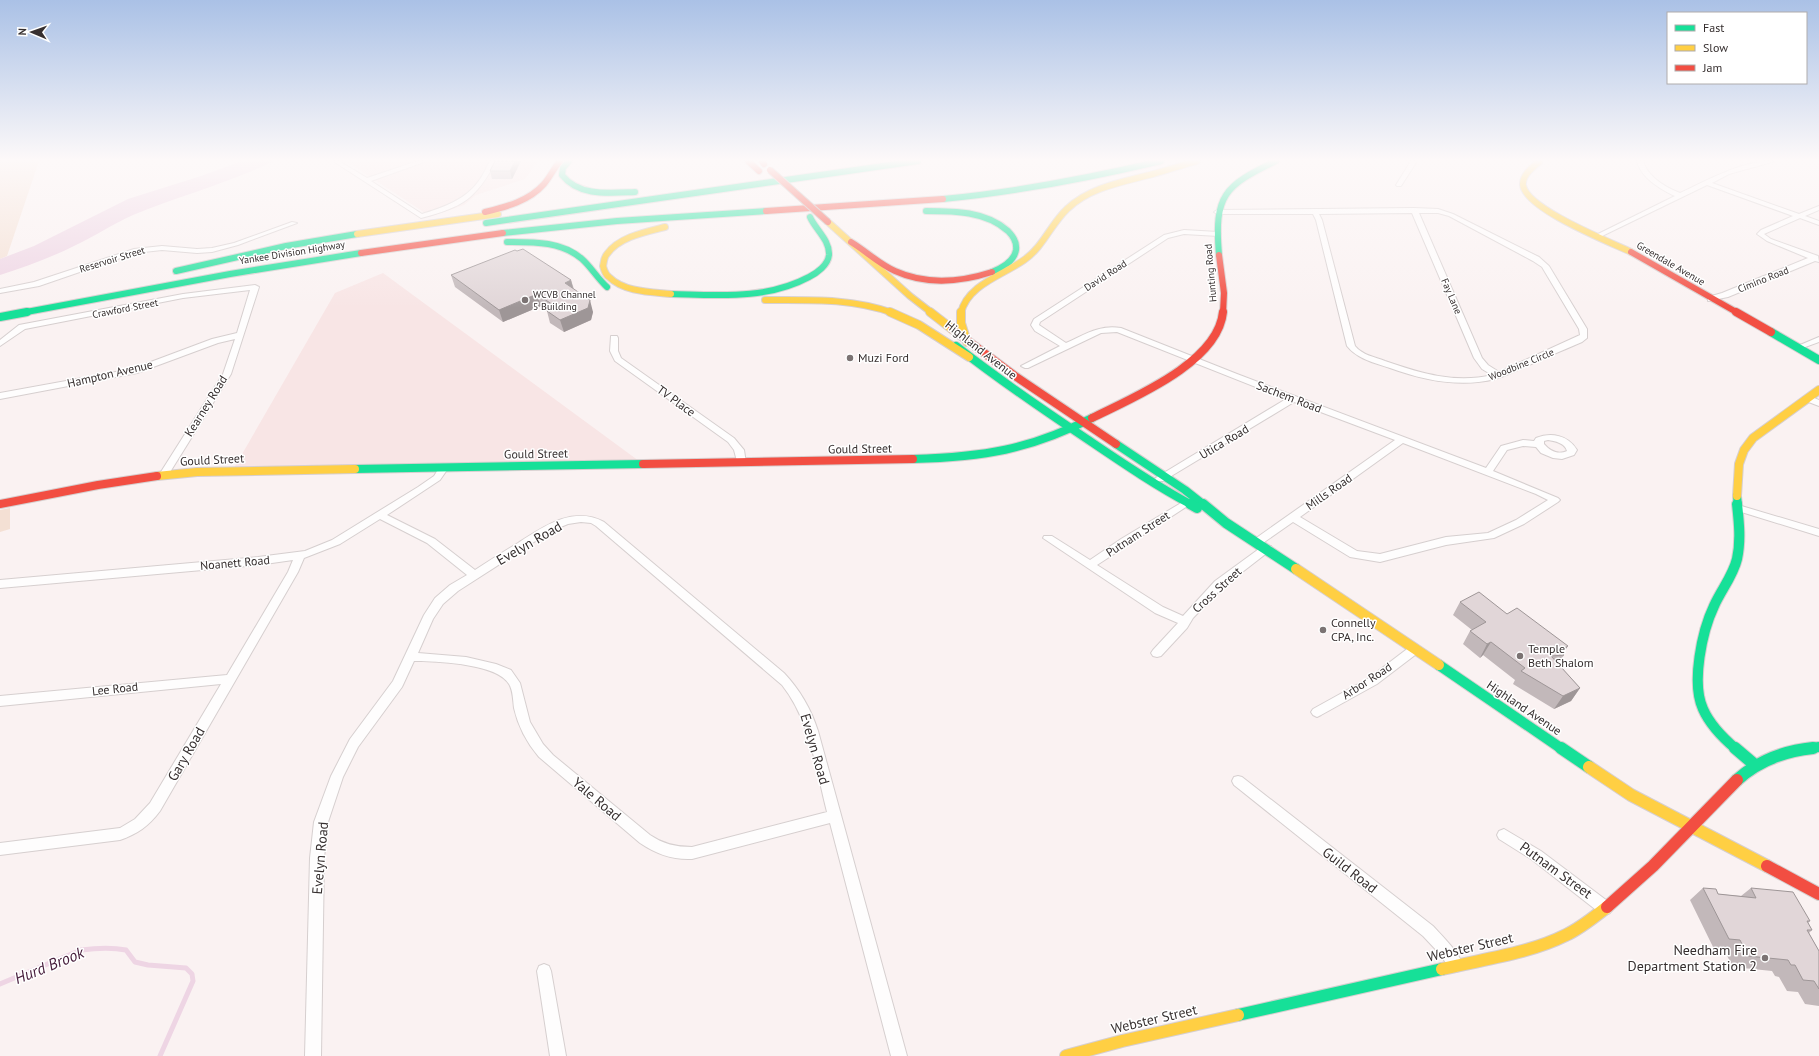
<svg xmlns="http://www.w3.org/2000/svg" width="1819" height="1056" font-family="'PT Sans',sans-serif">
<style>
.built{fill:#f8e5e5}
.green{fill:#f4e0d4}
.water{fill:#eed5e4}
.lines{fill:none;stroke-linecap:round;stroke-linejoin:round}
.stream{stroke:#eed5e4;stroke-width:5}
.street-casing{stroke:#d6cfcf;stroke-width:2}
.fast-far3-casing{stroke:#d6cfcf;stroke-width:8}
.fast-far2-casing{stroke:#d6cfcf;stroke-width:10}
.fast-far1-casing{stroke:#d6cfcf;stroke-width:12}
.fast-casing{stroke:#d6cfcf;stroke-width:14}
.slow-far3-casing{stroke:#d6cfcf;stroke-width:8}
.slow-far2-casing{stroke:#d6cfcf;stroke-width:10}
.slow-far1-casing{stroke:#d6cfcf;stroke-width:12}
.slow-casing{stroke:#d6cfcf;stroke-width:14}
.jam-far2-casing{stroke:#d6cfcf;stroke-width:8}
.jam-far1-casing{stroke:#d6cfcf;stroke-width:10}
.jam-casing{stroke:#d6cfcf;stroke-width:14}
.street{fill:#fefdfd;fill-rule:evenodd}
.fast-far3{stroke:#16e098;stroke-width:6}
.fast-far2{stroke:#16e098;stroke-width:8}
.fast-far1{stroke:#16e098;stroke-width:10}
.fast{stroke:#16e098;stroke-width:12}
.slow-far3{stroke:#ffcf43;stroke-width:6}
.slow-far2{stroke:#ffcf43;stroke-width:8}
.slow-far1{stroke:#ffcf43;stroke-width:10}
.slow{stroke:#ffcf43;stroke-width:12}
.jam-far2{stroke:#f24e42;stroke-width:6}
.jam-far1{stroke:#f24e42;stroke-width:8}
.jam{stroke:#f24e42;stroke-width:12}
.jam-bridge-casing{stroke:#c2b4b1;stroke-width:8;stroke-linecap:butt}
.jam-bridge{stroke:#f24e42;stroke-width:6}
.wall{fill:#c2b8ba}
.shaded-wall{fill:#9e9697}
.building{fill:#e1d6d8;stroke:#9e9697}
.poi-dot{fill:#7b7373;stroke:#fff;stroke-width:1.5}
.labels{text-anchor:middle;stroke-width:3;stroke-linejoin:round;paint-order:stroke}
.far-street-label{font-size:10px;fill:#362f2f;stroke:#fff}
.far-poi-label{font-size:10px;fill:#362f2f;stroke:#fff;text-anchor:start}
.street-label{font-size:12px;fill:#362f2f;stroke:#fff}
.poi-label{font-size:12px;fill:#362f2f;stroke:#fff;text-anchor:start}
.near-street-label{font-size:14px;fill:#362f2f;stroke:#fff}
.near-poi-label{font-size:14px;fill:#362f2f;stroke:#fff;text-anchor:end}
.near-water-label{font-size:16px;font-style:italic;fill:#49203e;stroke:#fff}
</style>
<rect width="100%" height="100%" fill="#faf2f2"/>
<path class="built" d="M346,161h192l-13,18 -49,16 -12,10 -35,12 -4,-4z
M383,273l256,188 -405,7 101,-175z"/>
<path class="green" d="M0,161h39l-32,95 -7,3z
M10,508v21l-10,3v-22z"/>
<path class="water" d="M242,161h32c-45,22 -95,35 -141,54 -20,9 -38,21 -57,30 -24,12 -50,22 -76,30v-16l34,-13 94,-47 73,-23z"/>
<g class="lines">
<path class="stream" d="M0,984l81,-34c15,-2 30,-3 45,0l9,12 13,3 38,3 6,6 1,7 -33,75"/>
<defs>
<path id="street" d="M333,161h6l28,17 51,-17h7l-1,1 -53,19 51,33c20,-6 43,-14 56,-32 5,-6 8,-14 12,-21h6c-20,38 -33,46 -75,57z
M1411,161h6l-16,25h-4l-1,-1z
M1637,161h6c5,16 22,26 37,32 28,-13 61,-32 93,-32l-1,1 -43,12 -17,9 87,31 20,-8v4l-14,6 14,5v4l-19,-7 -36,16 7,5 47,17 1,6 -4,-1 -87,36 -20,4v-4l14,-4 86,-35 -41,-17 -10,-7 4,-4 32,-14 -86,-31 -107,52h-4v-2l79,-39c-15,-7 -34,-18 -38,-35z
M1414,208l24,1 15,5 86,43 10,9 38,63v9l-5,4c-18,8 -36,15 -53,23 -12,5 -23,11 -34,14 -36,9 -72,1 -105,-11 -15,-5 -33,-9 -43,-22l-31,-126 -3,-6h-96l-3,-2 3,-2zM1412,213l62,145 8,11 10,6c-37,9 -72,-2 -107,-14 -10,-4 -23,-6 -30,-15l-33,-126 -3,-6zM1419,213h19l11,3 84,45 9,6 37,62 1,6 -81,37 -11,-7 -6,-7z
M292,222l5,1 -59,22 -26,7 -15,1 -35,-3 -27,3 -96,33 -39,7v-4l34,-7 100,-33 28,-3 35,3 15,-1 22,-5z
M1184,230l34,2 3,2 -3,2 -34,-2 -16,4 -128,84 -1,3 27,18c18,-8 34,-19 55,-15l116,46 249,94 15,-22 22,-6 11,1 2,-3c15,-6 32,-3 41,12l-3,5 -12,4 -9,-1 -12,-5 -5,-6 -13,-1 -16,4 -14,21 65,27 2,2 -2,2 -34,22 -30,14 -48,7 -66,17 -30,-5 -57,-35 -33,23h-8l-1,-2 1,-2 143,-101 -101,-38 -131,79h-6l-2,-2 2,-2 129,-78 -169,-67 -16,1 -73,35h-3l-4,-2 39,-20 -25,-15 -4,-6 3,-6 130,-84zM1548,440c7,1 17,3 19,11 -9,4 -17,0 -23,-7v-3zM1403,443l133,51 12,6 -32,20 -28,13 -42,4 -66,17 -23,-3 -57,-34z
M255,285l4,2 -28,87 -64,103 -3,1 -5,-3 64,-101 12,-35 -17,4 -81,30 -137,26v-6l132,-24 80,-30 25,-6 13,-43 -67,8 -158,31 -25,17v-6l19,-15 164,-31z
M611,336h6l1,2v13l3,7 113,80 10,12 2,13 -2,2h-6l-4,-15 -6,-8 -113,-81 -5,-10z
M1819,337v5l-22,8 -4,-2z
M1809,396l10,4v6l-13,-5 -1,-2z
M444,464l5,3 -9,13 -53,35 48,24 40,31c14,-9 28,-18 43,-27 25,-16 55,-38 86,-21l180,151c16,17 27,36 34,58l89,325h-16l-61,-233 -138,36c-19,1 -36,-5 -52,-16l-101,-86c-12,-14 -21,-31 -25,-49 -1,-8 -1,-18 -5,-24 -12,-20 -67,-22 -88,-23h-7l-12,26 -44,60 -15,30 -15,45 -4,36 -3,198h-16l5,-198 4,-36 17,-46 19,-37 43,-58 31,-66 11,-17 15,-13 17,-10 -40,-32 -47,-24 -40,25 -36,14 -6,14 -138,239c-11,15 -23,23 -40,29l-120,15v-12l120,-15 15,-9 15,-16 71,-119 -221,22v-10l227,-21 61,-103 5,-12 -35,5 -258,23v-8l258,-23 47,-6 27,-11 86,-53 16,-11 7,-11zM581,522l10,1 5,3 186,159c28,35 34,84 45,127l-135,35c-16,0 -29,-3 -42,-12l-97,-80 -10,-11 -13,-22 -10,-39 -9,-13 -15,-6 -30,-7 -48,-4 15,-34 10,-15 15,-13 93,-60 17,-7z
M1186,500l3,1 2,2 -2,2 -92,60 66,42 20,9 32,-35 48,-35h8l1,3 -49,38 -30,31 -6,10 -26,28 -4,1 -4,-1 -2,-3 2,-3 25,-27 -23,-10 -112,-75 1,-2h8l38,24 31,-21z
M1738,505l81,24v7l-84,-26 -2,-2z
M1415,645l4,1 2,3 -2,3 -42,32 -56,31 -4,2 -4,-2 -2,-3 2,-3 56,-31 42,-32z
M1238,776l4,1 191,149c11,12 24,24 30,39l-2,5 -5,2 -5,-2 -12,-17 -16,-17 -189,-151 -2,-4 2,-4z
M1504,829l37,22 69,52 2,5 -2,5 -5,2 -5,-2 -69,-54 -32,-20 -2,-4 2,-4z
M544,964l5,2 2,5 15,85h-16l-13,-85 2,-5z"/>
<path id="fast-far3" d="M569,161l-6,7 -1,7c17,22 48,18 73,17
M943,199c74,-7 146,-21 218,-38
M926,211c28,0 60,0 82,20 5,5 9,12 8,19 -2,12 -14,18 -24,22
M486,223l432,-62
M503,233l114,-12 149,-10
M507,242c26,0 54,-1 75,17 9,8 16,20 25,28
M1219,255c-5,-60 5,-69 57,-94
M176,271l110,-25 71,-12
M671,294c47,1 95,6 138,-17 8,-4 19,-12 20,-22 1,-15 -14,-26 -19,-38
M21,313l209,-39 131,-21"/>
<path id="fast-far2" d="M0,317l27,-5
M1771,332l48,28
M956,346c42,33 86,63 131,93 34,23 69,47 105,66
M1116,444l69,46 19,15
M913,459c70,-2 116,-9 179,-41
M355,469l288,-5
M1737,496l1,9"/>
<path id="fast-far1" d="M1190,504l7,4
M1203,504l23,19 70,46
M1439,665l123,84
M1736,749c-13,-11 -26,-24 -33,-40 -12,-26 -1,-78 11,-103 7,-16 19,-30 23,-47 4,-18 2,-37 0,-55
M1805,749l14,-2"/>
<path id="fast" d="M1561,748l28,19
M1735,748l20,17
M1737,780c22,-20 47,-29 76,-32
M1238,1015l204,-46"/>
<path id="slow-far3" d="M1540,161c-7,6 -18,14 -17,24 3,24 87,57 108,67
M828,222l82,74 22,17
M665,227c-20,5 -46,10 -58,27 -3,3 -3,8 -4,12 1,4 3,9 6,11 15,15 42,15 62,17
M357,234l141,-20
M765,300c43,0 87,-2 128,13
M961,313c6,-28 42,-38 63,-53 19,-13 27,-36 43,-51 23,-22 56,-27 86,-35 15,-4 29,-9 44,-13"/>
<path id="slow-far2" d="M890,312l29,13 50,32
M930,312l22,17
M961,312v11l6,19
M157,476l40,-4 158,-3
M1737,496l2,-32 5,-14 9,-12 66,-48"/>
<path id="slow-far1" d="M1296,569l143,96"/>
<path id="slow" d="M1589,767l42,28 136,71
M1442,969c41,-10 86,-15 124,-34 15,-7 28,-18 41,-28
M1066,1056l56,-15 116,-26"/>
<path id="jam-far2" d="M748,161l11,10
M762,161l2,3
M766,211l177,-12
M485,212c21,-5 44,-11 59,-28 6,-7 10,-16 16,-23
M851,242c15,9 28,22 44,29 31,14 66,11 97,1
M1631,252l107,61
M361,253l142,-20
M1219,255l5,38 -1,20"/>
<path id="jam-far1" d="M1736,312l35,20
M952,329l63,47 101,68
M1092,418c40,-20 126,-55 131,-106
M643,464l270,-5
M0,504l98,-19 59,-9"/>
<path id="jam" d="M1767,866l52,28
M1607,907l46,-41 84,-86"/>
</defs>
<use href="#street" class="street-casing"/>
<use href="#fast-far3" class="fast-far3-casing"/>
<use href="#fast-far2" class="fast-far2-casing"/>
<use href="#fast-far1" class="fast-far1-casing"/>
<use href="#fast" class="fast-casing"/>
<use href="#slow-far3" class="slow-far3-casing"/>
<use href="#slow-far2" class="slow-far2-casing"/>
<use href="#slow-far1" class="slow-far1-casing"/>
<use href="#slow" class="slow-casing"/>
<use href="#jam-far2" class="jam-far2-casing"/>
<use href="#jam-far1" class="jam-far1-casing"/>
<use href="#jam" class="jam-casing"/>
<use href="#street" class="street"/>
<use href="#fast-far3" class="fast-far3"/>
<use href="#fast-far2" class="fast-far2"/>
<use href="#fast-far1" class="fast-far1"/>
<use href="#fast" class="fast"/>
<use href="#slow-far3" class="slow-far3"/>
<use href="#slow-far2" class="slow-far2"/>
<use href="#slow-far1" class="slow-far1"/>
<use href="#slow" class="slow"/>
<use href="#jam-far2" class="jam-far2"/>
<use href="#jam-far1" class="jam-far1"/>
<use href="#jam" class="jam"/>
<defs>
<path id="jam-bridge" d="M770,170l58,52"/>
</defs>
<use href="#jam-bridge" class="jam-bridge-casing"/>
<use href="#jam-bridge" class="jam-bridge"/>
</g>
<path class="wall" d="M495,161h26l-9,18h-20l-2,-8z
M451,275l120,5 3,9 19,23 -2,8 -27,12 -14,-9 -3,-12 -6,-5 -38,16 -48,-35z
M1460,602l47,12 57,41 -6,9 22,24 -9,13 -17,8 -41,-25 2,-4 -32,-25 -3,3 -17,-14 7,-13 2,-1 -19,-15z
M1703,888l15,6 23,2 10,-8 59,33 -2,2 4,7 -3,3 10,18v55l-14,-2 -7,-12 -11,-1 -8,-14 -4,-1 -3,-5 -39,-4 -8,-15 -10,-1 -25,-51z"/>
<path class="shaded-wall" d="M515,161h6l-9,18 -2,-8z
M571,280l3,12 -9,-9z
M537,294l4,12 -38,16 -4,-12z
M590,300l3,12 -2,8 -27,12 -4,-12z
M1491,642l-8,13 -3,3 7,-14z
M1568,646l-7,10 -2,-5z
M1580,688l-9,13 -17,8 9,-13z"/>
<path class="building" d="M495,161h20l-5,10h-20z
M523,249l48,31 -6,3 25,17 -2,8 -28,12 -13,-9 9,-4 -19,-13 -38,16 -48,-35 64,-25 2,1z
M1479,592l28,22 10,-6 51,38 -9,5 5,4 -13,1 29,32 -17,8 -42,-25 4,-3 -34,-26 -4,2 -17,-13 16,-9 -26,-20z
M1703,888l13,1 2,5 38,4 -5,-10 42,4 17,29h-3l5,9h-5l12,21v38l-5,-8 -11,-1 -8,-15h-4l-3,-5 -40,-4 -8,-16 -11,-1z"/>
<linearGradient id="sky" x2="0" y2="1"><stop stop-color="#aac1e6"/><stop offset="0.52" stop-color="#fdf9f9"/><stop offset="1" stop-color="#fdf9f9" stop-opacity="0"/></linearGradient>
<rect width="1819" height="308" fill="url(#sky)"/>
<g class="poi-dot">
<circle cx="525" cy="300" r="4"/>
<circle cx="850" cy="358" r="4"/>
<circle cx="1323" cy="630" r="4"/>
<circle cx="1520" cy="656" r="4"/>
<circle cx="1765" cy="958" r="4"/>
</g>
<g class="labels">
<g class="far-street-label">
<text transform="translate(292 252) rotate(-9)" y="4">Yankee Division Highway</text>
<text transform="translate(112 259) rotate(-17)" y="4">Reservoir Street</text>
<text transform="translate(1671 263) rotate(30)" y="4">Greendale Avenue</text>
<text transform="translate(1210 273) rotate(-95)" y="4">Hunting Road</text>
<text transform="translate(1105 275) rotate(-33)" y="4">David Road</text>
<text transform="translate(1763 279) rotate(-22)" y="4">Cimino Road</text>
<text transform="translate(1452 296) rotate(67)" y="4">Fay Lane</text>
<text transform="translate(125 308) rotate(-11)" y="4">Crawford Street</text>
<text transform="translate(1521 364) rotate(-22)" y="4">Woodbine Circle</text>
</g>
<g class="far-poi-label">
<text x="533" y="298">WCVB Channel<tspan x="533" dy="12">5 Building</tspan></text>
</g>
<g class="street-label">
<text transform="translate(981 350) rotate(38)" y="4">Highland Avenue</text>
<text transform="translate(110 374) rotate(-13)" y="4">Hampton Avenue</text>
<text transform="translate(1289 397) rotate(21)" y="4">Sachem Road</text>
<text transform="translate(676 401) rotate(36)" y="4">TV Place</text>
<text transform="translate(206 406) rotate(-58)" y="4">Kearney Road</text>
<text transform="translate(1224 442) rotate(-31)" y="4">Utica Road</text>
<text transform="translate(860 449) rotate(-1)" y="4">Gould Street</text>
<text transform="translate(536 454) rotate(-1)" y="4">Gould Street</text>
<text transform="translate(212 460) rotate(-3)" y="4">Gould Street</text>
<text transform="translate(1329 492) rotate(-35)" y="4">Mills Road</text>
<text transform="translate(1138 534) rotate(-33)" y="4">Putnam Street</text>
<text transform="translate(235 563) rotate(-5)" y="4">Noanett Road</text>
<text transform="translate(1217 590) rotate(-42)" y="4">Cross Street</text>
<text transform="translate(1367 681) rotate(-33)" y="4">Arbor Road</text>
<text transform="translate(115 689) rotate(-6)" y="4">Lee Road</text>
<text transform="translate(1524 708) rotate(34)" y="4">Highland Avenue</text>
</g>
<g class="poi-label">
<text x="858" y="362">Muzi Ford</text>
<text x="1331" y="627">Connelly<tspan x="1331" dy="14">CPA, Inc.</tspan></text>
<text x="1528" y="653">Temple<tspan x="1528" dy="14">Beth Shalom</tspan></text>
</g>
<g class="near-street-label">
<text transform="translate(529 543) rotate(-30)" y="5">Evelyn Road</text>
<text transform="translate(815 749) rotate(74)" y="5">Evelyn Road</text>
<text transform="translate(186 754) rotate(-60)" y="5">Gary Road</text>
<text transform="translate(597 799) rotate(40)" y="5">Yale Road</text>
<text transform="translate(320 858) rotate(-85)" y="5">Evelyn Road</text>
<text transform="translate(1350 870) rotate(38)" y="5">Guild Road</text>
<text transform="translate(1556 870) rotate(36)" y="5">Putnam Street</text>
<text transform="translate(1470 947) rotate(-13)" y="5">Webster Street</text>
<text transform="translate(1154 1019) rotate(-13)" y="5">Webster Street</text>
</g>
<g class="near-poi-label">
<text x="1757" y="955">Needham Fire<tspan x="1757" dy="16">Department Station 2</tspan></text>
</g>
<g class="near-water-label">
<text transform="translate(49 965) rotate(-22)" y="6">Hurd Brook</text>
</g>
</g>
<rect x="1667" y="12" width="140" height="72" fill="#ffffff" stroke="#afacac"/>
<rect x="1675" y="25" width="20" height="6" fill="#16e098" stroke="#afacac"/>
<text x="1703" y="32" font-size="12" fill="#362f2f">Fast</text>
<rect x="1675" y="45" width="20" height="6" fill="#ffcf43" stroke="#afacac"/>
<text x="1703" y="52" font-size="12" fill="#362f2f">Slow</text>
<rect x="1675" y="65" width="20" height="6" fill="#f24e42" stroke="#afacac"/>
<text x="1703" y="72" font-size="12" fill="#362f2f">Jam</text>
<g transform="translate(32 32) rotate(272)" stroke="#ffffff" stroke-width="3" paint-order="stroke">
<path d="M0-3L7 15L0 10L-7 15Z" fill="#362f2f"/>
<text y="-6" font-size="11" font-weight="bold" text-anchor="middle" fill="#362f2f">N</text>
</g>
</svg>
